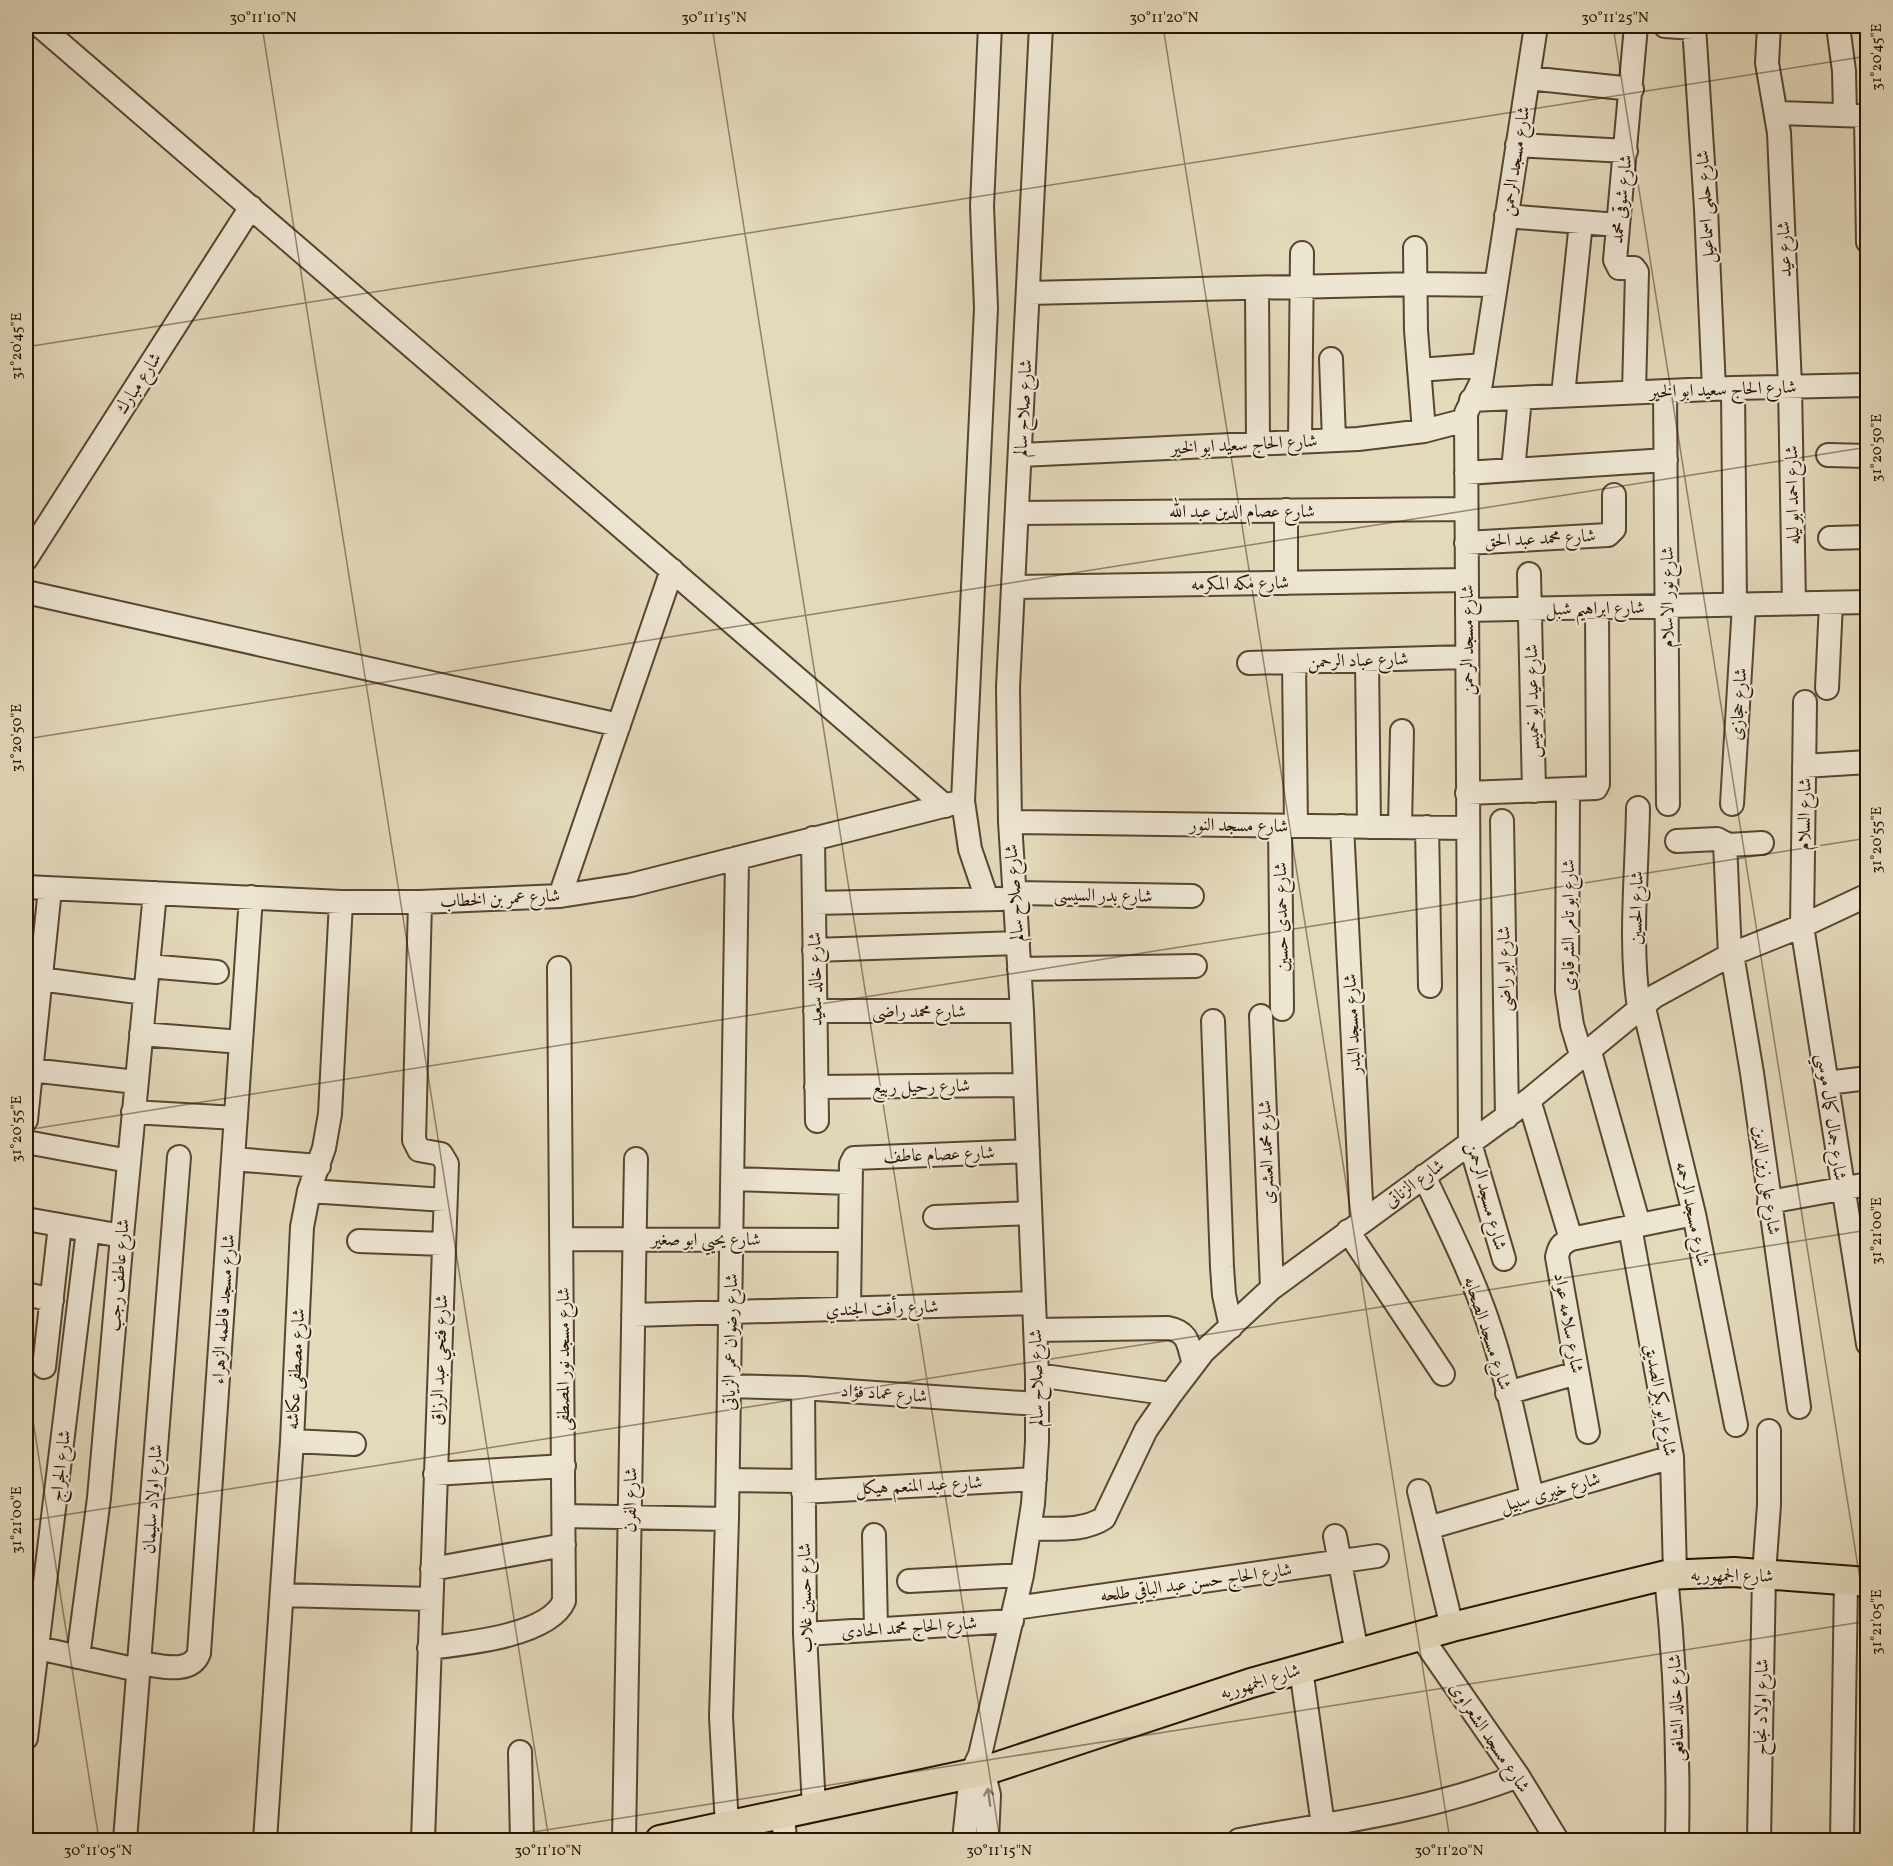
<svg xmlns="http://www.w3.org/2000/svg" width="1893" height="1866" font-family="Vollkorn,Amiri,serif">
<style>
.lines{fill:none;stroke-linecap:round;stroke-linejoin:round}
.minor-casing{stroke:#584530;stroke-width:26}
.major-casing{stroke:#2a1402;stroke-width:32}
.minor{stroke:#ede6d3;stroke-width:22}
.major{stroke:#e3d9bb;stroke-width:28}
.oneway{stroke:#958875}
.ticks{fill:none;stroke:#2a1402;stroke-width:1.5;stroke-opacity:0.45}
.labels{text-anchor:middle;stroke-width:4.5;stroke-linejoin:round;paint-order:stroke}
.street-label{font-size:18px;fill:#2a1402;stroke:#ede6d3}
.neatline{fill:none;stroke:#2a1402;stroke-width:2}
.ticks-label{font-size:15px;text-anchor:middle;fill:#2a1402}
</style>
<rect width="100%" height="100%" fill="#e3d9bb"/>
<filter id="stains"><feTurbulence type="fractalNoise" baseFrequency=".00333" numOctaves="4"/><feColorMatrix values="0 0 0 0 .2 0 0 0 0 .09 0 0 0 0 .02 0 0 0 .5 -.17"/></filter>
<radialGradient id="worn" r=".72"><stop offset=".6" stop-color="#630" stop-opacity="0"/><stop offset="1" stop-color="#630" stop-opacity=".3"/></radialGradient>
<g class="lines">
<defs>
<path id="minor" d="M40,26l905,780
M1665,26l29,2
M1694,26l12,183 8,180
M1769,26l-2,37 12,70 11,253 4,218
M1838,26l6,45 1,44
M1528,78l104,11
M1777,113l91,3
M1866,116l2,126
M1517,145l109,6
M1506,216l112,9
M1415,248l1,82 8,101
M1257,288l1,156
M1028,293l388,-9 80,1
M1331,359l3,81
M1419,370l65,-5
M1733,388l2,217
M1665,391l3,413
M1634,392l3,-120 -3,-4h-15l-4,-8 21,-234
M1563,395l18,-173
M1471,400l262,-12 135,-3
M1300,442l2,-189
M1021,455l337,-16 66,-8 42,-11
M1828,455l40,1
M1513,470l7,-72
M1466,473l200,-13
M1286,510v73
M1017,513l449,-4
M1830,538l38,-1
M1466,543l142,-8 6,-6v-34
M26,559l225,-352
M1529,574l5,217
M1013,587l453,-7
M26,592l593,133
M1467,610l401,-8
M1367,660l2,167
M1294,662l2,164
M1249,663l218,-6
M1827,688l4,-85
M1805,702l-3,224 66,418
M1804,766l64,-4
M1568,790l-1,201 5,34 10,33
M1467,793l129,-5 2,-4 -1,-176
M1732,804l12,-199
M1638,808c-1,66 -9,134 1,200
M1502,821l5,296
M1010,822l458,6
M1280,826l2,183
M1342,826l20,395
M1400,827l2,-96
M1427,827l3,159
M813,838l4,283
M1677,841l40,-2 11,6 34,-2
M1725,843l5,112
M26,887l315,15h79l140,-6 71,-11 332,-84
M1014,893l178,3
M560,896l112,-326
M987,899l-17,-50 -7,-48 23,-493 -4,-102 8,-180
M420,902l-6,238 5,10 22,4 6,10 -24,676
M814,903l187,-4
M814,950l204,-7
M1732,954l20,119 47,334
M148,966l69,6
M1019,969l176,-3
M40,979l105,14
M1643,1004l51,210 42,211
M815,1011h207
M1261,1016l11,272
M1213,1021l9,246 2,28 7,32
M141,1034l100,8
M1590,1052l49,173
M31,1070l105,12
M1827,1083l41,-5
M816,1087l209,-2
M1529,1100l42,139
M133,1112l103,6
M26,1120l24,-231
M26,1142l103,19
M233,1159l86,7
M1424,1176c22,47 46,94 63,143 20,57 31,118 45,177
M733,1179l117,4
M309,1191l136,9
M1769,1202l99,-18
M935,1217l95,-4
M26,1219l96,17
M1630,1227l42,230 3,117
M1348,1231l95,143
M562,1239l288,1
M359,1241l85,3
M1504,1259l-34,-116 -4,-730 15,-30 55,-357
M26,1294l26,6
M849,1309l2,-145 3,-6 174,-7
M633,1315l401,-12
M1035,1330l133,-2c22,4 20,18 26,36
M44,1367l16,-142
M1037,1375l134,19
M729,1386l74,2 234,16
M803,1388l2,246 9,174
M1507,1393l70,-20
M1588,1432l-31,-175c2,-10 4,-13 14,-18l123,-25
M292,1441l62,3
M435,1474l129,-8
M728,1480l75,1
M1419,1491l33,136
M803,1492l232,-13
M564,1516l163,3
M1428,1528l244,-71
M1030,1529c24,-1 53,3 74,-11l42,-88 25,-36 32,-42 69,-64 257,-188 126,-104 77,-42 70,-28 66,-31
M874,1535l2,94
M1335,1536l22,117
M432,1569l132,-24
M1666,1575c9,89 13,176 11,265
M909,1581l113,-6
M282,1595l149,4
M1015,1608l362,-52
M805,1634l207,-13
M1420,1635l98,141 39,64
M38,1648l100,22
M429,1648c34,-4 120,-12 135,-47l-5,-633
M78,1657l21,-159 23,-262 33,-343
M139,1663c18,2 52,13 60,-10l52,-756
M1301,1669l22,156
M26,1738l62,-508
M520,1752l2,88
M980,1757l9,38 -2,45
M783,1814l2,26
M727,1826l-6,-109 6,-198 10,-661
M125,1840l54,-683
M265,1840l27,-399 10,-214 7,-36 15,-43 6,-34 11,-212
M624,1840l12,-681
M964,1840l7,-66 9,-19 42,-180 11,-71 4,-62v-67l-15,-364 -12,-189 -2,-135 33,-661
M1239,1840c94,-17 190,-29 279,-64
M1759,1840l5,-266 5,-69v-74
M1842,1840l4,-260"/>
<path id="major" d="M660,1840l324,-69 267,-88 201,-56 214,-52 68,-3 134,10"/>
</defs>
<use href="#minor" class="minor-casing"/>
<use href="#major" class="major-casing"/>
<use href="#minor" class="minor"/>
<use href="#major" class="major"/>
</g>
<defs><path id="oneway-shaft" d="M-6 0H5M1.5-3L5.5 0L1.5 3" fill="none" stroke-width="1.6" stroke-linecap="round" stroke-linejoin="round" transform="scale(1.5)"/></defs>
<use class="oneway" href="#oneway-shaft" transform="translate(989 1797) rotate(-98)"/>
<path class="ticks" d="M262,26l287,1814M712,26l288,1814M1163,26l287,1814M1613,26l255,1604M26,347l1842,-291M26,739l1842,-292M26,1130l1842,-292M26,1376l73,464M26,1521l1842,-291M482,1840l1386,-219"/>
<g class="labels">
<g class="street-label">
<text transform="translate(1515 161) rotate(-81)" y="6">شارع مسجد الرحمن</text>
<text transform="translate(1621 199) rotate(-84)" y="6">شارع شوقى محمد</text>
<text transform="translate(1705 207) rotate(-93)" y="6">شارع حلمى اسماعيل</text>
<text transform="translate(1784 249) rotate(-92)" y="6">شارع عيد</text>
<text transform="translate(138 383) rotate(-57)" y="6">شارع مبارك</text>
<text transform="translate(1723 389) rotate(-2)" y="6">شارع الحاج سعيد ابو الخير</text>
<text transform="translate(1023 408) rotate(-87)" y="6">شارع صلاح سالم</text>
<text transform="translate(1244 444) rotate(-3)" y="6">شارع الحاج سعيد ابو الخير</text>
<text transform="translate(1792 495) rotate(-91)" y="6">شارع احمد ابو ليله</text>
<text x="1242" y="517">شارع عصام الدين عبد الله</text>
<text transform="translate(1540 538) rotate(-3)" y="6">شارع محمد عبد الحق</text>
<text transform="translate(1240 583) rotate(-1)" y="6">شارع مكه المكرمه</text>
<text transform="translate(1667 597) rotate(-90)" y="6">شارع نور الاسلام</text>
<text transform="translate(1595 608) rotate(-1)" y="6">شارع ابراهيم شبل</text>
<text transform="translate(1467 640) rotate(-90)" y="6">شارع مسجد الرحمن</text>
<text transform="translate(1358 660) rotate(-2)" y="6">شارع عباد الرحمن</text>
<text transform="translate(1532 701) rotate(-91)" y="6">شارع عيد ابو خميس</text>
<text transform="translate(1738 704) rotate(-86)" y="6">شارع حجازى</text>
<text transform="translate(1804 814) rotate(-89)" y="6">شارع السلام</text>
<text transform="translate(1239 825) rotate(1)" y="6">شارع مسجد النور</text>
<text transform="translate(1014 893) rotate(-94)" y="6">شارع صلاح سالم</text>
<text transform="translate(1103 895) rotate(1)" y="6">شارع بدر السيسى</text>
<text transform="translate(500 898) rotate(-3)" y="6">شارع عمر بن الخطاب</text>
<text transform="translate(1636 908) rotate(-89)" y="6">شارع الحسين</text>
<text transform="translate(1281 917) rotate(-91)" y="6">شارع حمدى حسين</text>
<text transform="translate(1568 925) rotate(-90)" y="6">شارع ابو تامر الشرقاوى</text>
<text transform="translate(1504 969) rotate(-91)" y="6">شارع ابو راضى</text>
<text transform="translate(815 979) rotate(-91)" y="6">شارع خالد سعيد</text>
<text x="919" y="1017">شارع محمد راضى</text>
<text transform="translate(1352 1024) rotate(-93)" y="6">شارع مسجد البدر</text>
<text transform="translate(921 1086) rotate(-1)" y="6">شارع رحيل ربيع</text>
<text transform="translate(1832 1117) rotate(82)" y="6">شارع جمال كمال موسي</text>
<text transform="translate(1266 1152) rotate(-92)" y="6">شارع محمد العشرى</text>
<text transform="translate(939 1154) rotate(-2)" y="6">شارع عصام عاطف</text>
<text transform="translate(1767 1180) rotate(82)" y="6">شارع على زين الدين</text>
<text transform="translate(1414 1183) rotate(-36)" y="6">شارع الزناتى</text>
<text transform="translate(1487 1196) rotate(75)" y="6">شارع مسجد الرحمن</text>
<text transform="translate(1693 1214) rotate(78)" y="6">شارع مسجد الرحمه</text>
<text x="706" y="1245">شارع يحيي ابو صغير</text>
<text transform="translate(118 1275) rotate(-85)" y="6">شارع عاطف رجب</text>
<text transform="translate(882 1308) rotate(-2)" y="6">شارع رأفت الجندي</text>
<text transform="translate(223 1309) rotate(-86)" y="6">شارع مسجد فاطمه الزهراء</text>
<text transform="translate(1569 1323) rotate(80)" y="6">شارع سلامه عواد</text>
<text transform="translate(1488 1333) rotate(72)" y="6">شارع مسجد الصحابه</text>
<text transform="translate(730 1342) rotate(-89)" y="6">شارع رضوان عمر الزياتى</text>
<text transform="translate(563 1359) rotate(-90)" y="6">شارع مسجد نور المصطفى</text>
<text transform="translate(439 1360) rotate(-88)" y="6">شارع فتحي عبد الرزاق</text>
<text transform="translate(295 1369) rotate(-87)" y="6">شارع مصطفى عكاشه</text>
<text transform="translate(1036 1378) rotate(-91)" y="6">شارع صلاح سالم</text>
<text transform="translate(884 1393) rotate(4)" y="6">شارع عماد فؤاد</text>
<text transform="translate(1661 1400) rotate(80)" y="6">شارع ابو بكر الصديق</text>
<text transform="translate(60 1466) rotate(-83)" y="6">شارع الجراج</text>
<text transform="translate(919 1485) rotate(-3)" y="6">شارع عبد المنعم هيكل</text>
<text transform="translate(1550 1492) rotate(-16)" y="6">شارع خيرى سبيل</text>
<text transform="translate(152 1499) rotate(-86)" y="6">شارع اولاد سليمان</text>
<text transform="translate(630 1500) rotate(-89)" y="6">شارع الفرن</text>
<text transform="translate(1732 1575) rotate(1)" y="6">شارع الجمهوريه</text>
<text transform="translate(1196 1582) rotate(-8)" y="6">شارع الحاج حسن عبد الباقي طلحه</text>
<text transform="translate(805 1598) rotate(-91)" y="6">شارع حسين غلاب</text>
<text transform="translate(909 1627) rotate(-4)" y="6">شارع الحاج محمد الحادى</text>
<text transform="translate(1260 1681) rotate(-17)" y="6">شارع الجمهوريه</text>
<text transform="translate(1761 1707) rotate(-89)" y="6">شارع اولاد نجاح</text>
<text transform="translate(1676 1708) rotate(-92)" y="6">شارع خالد الشافعى</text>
<text transform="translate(1490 1737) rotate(56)" y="6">شارع مسجد الشعراوى</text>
</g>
</g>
<rect width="1893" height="1866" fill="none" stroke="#e3d9bb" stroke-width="66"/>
<rect x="33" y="33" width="1827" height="1800" class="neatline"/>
<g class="ticks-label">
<text x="263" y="22">30°11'10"N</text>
<text x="714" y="22">30°11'15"N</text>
<text x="1164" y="22">30°11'20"N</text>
<text x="1615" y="22">30°11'25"N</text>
<text transform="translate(1876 57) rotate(-90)" y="5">31°20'45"E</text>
<text transform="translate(16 346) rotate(-90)" y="5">31°20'45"E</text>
<text transform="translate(1876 448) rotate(-90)" y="5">31°20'50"E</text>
<text transform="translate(16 738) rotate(-90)" y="5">31°20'50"E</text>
<text transform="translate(1876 840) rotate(-90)" y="5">31°20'55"E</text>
<text transform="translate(16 1129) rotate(-90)" y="5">31°20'55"E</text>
<text transform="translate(1876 1231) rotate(-90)" y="5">31°21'00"E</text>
<text transform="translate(16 1520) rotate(-90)" y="5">31°21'00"E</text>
<text transform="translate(1876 1622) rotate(-90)" y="5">31°21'05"E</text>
<text x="98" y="1855">30°11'05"N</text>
<text x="548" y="1855">30°11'10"N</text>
<text x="999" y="1855">30°11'15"N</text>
<text x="1449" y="1855">30°11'20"N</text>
</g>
<rect width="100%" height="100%" filter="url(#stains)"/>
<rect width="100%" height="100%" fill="url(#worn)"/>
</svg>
